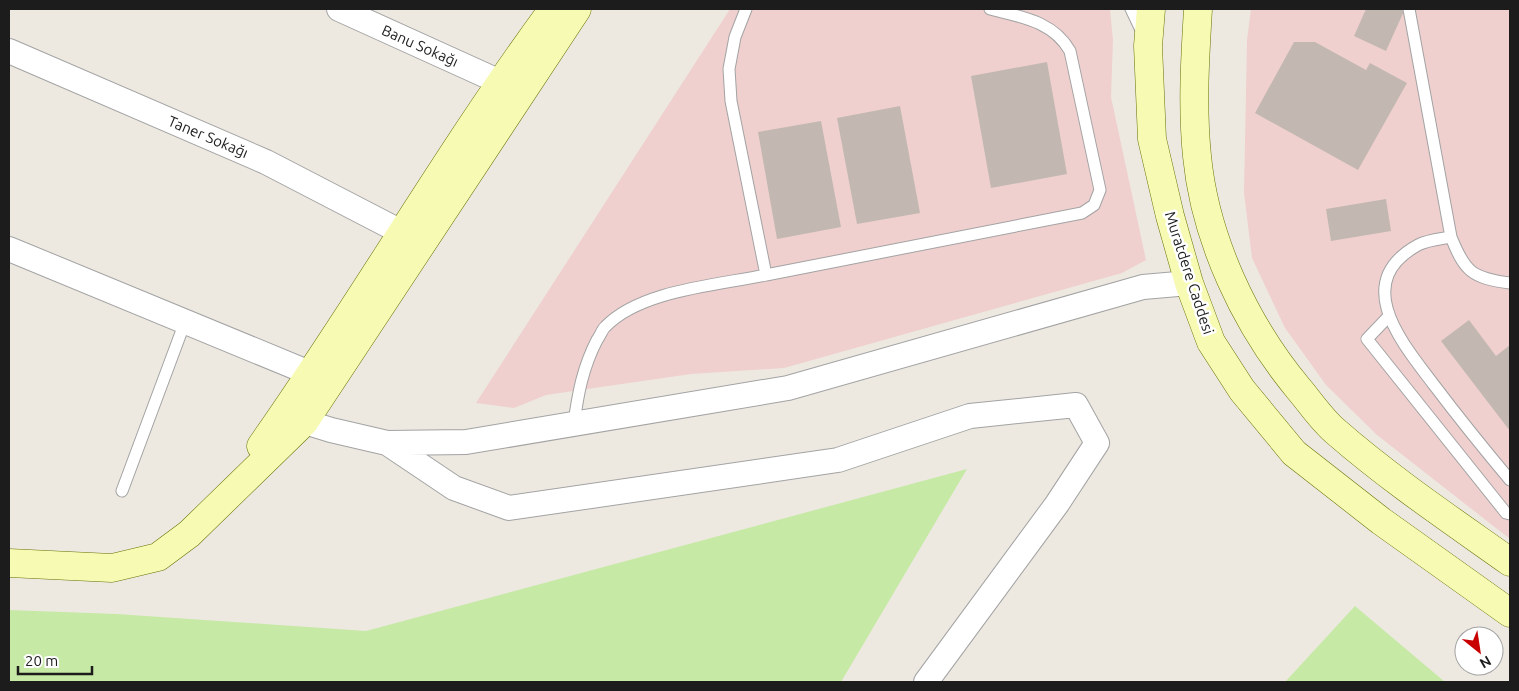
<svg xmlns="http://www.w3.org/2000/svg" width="1519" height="691" font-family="Ubuntu,sans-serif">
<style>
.commercial{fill:#efd0cf}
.grass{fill:#c7e9a6}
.building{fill:#c2b8b1}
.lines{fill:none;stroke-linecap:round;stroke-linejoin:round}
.service-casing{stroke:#a3a3a3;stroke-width:13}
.minor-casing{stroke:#a3a3a3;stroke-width:26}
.secondary-casing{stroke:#677204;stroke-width:29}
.service{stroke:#fff;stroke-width:11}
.minor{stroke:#fff;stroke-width:24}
.secondary{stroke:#f7fab3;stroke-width:28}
.labels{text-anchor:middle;stroke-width:5;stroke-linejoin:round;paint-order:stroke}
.street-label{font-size:15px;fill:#1c1c1c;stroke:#fff}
</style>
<rect width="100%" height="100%" fill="#ede9e1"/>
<path class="commercial" d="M730,9h380l3,31 -2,57 35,163 -24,13 -338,95 -93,6 -145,21 -32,13 -38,-5z
M1251,9h259v530l-133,-104 -51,-50 -41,-57 -33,-70 -8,-65 3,-153z"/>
<path class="grass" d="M967,469l-126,213h-832v-72l108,4 249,17z
M1355,606l90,76h-160z"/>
<path class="building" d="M1366,9h33l5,2 -18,40 -32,-15z
M1294,42h21l51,28 4,-7 37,20 -49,87 -103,-57z
M1047,62l20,112 -76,14 -20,-112z
M900,106l20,107 -63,11 -20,-106z
M821,121l20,106 -64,12 -19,-107z
M1386,199l5,32 -60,10 -5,-32z
M1469,320l27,36 14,-11v86l-69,-90z"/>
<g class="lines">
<defs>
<path id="service" d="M1131,9l11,23
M1409,9l42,228c14,35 21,41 59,46
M1451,237c-11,2 -24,3 -33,8 -69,38 -14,100 16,140 25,33 50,64 76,95
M766,275l316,-62 12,-8 6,-15 -30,-139c-17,-30 -49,-34 -80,-42
M1388,317l-21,22 139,174 4,1
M574,423c4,-30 9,-56 23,-83 3,-4 5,-10 8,-13 35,-37 113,-42 161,-52l-35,-174 -2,-32 6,-32 11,-28
M122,491l63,-169"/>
<path id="minor" d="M339,9l161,73
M9,51l257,111 137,71
M9,249l303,125
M286,416l45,14 56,13 79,-1 322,-54 355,-101 46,-4
M387,443l67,45 55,20 329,-48 132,-44 106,-11 21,38 -40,61 -131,178"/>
<path id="secondary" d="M1151,9l-3,37 4,93 18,77 19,67 22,59 31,48 52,63 87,68 129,92
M1198,9c-3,49 -6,98 -1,147 8,83 48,168 101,232 12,14 23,31 37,43 55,48 116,89 175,131
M261,446c101,-143 188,-296 292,-437
M9,563l103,5 46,-11 31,-23 115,-112 273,-413"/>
</defs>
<use href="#service" class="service-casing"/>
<use href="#minor" class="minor-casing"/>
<use href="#secondary" class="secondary-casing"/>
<use href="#service" class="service"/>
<use href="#minor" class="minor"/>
<use href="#secondary" class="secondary"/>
</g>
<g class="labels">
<g class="street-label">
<text transform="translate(420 46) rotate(24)" y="5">Banu Sokağı</text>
<text transform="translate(208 137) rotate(23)" y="5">Taner Sokağı</text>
<text transform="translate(1189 273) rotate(72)" y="5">Muratdere Caddesi</text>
</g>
</g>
<rect width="1519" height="691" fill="none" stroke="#1c1c1c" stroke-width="20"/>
<g transform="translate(1479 651) rotate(150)"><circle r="24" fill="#ffffff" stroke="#a4a4a4"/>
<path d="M0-4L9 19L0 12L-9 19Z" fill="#c80002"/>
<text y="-8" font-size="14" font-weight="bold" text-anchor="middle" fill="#1c1c1c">N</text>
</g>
<path d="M18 666v8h74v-8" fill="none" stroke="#1c1c1c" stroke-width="2.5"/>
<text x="25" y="666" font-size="15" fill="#1c1c1c" stroke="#ffffff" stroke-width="4" paint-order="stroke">20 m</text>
</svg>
